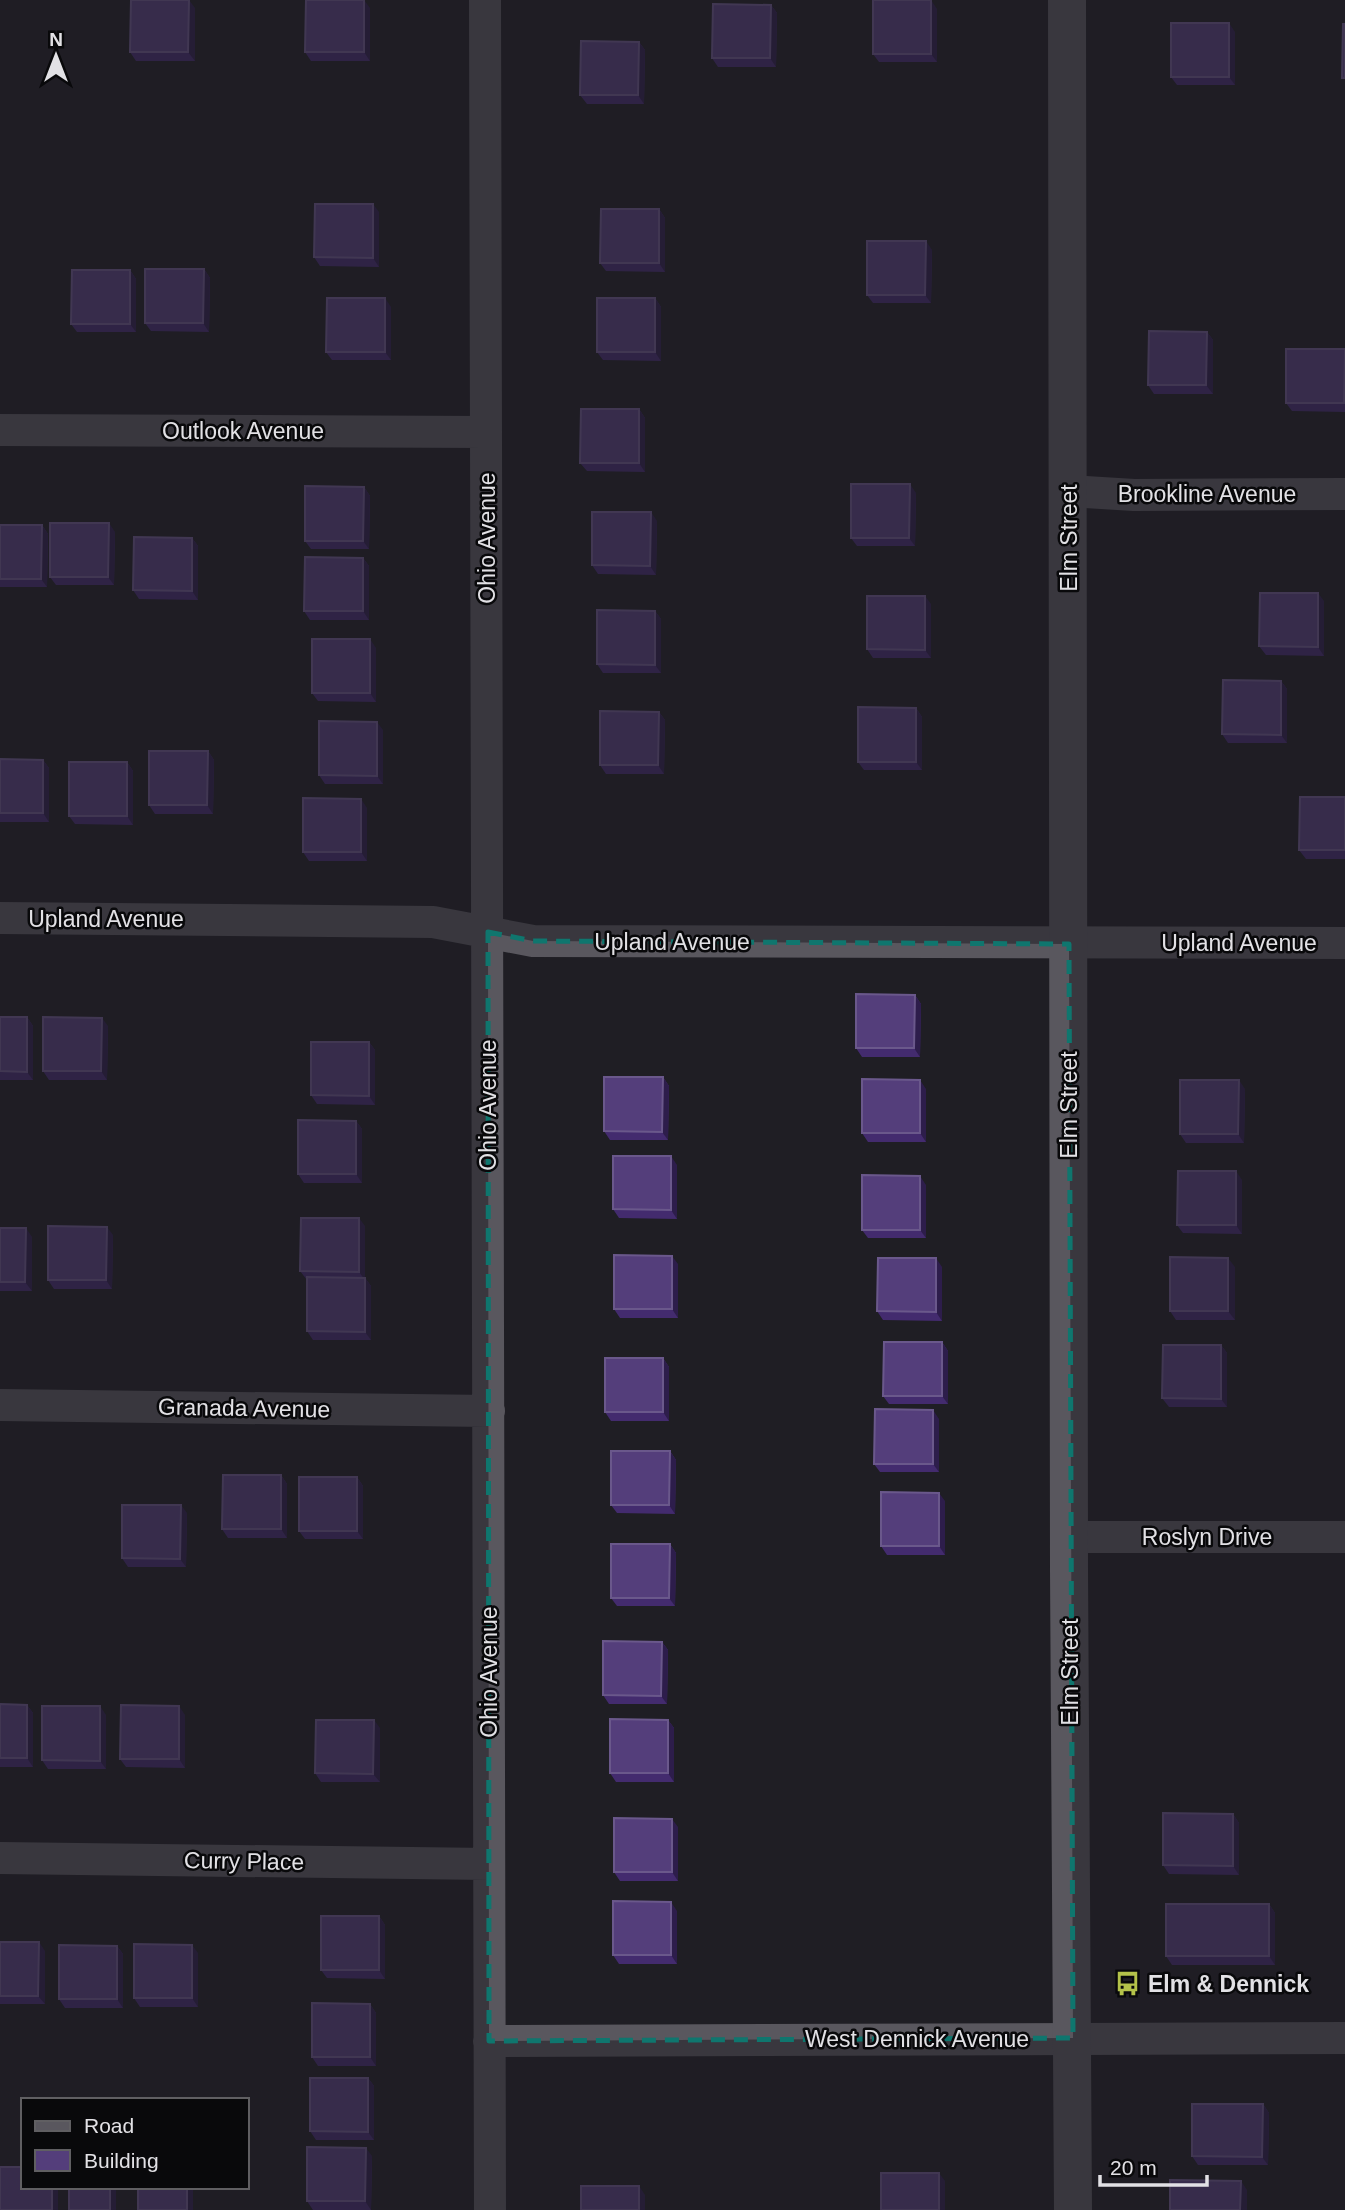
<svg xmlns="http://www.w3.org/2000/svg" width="1345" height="2210" font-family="Arial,sans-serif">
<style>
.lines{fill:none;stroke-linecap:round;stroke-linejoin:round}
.minor{stroke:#59575e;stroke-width:32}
.tertiary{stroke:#59575e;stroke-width:38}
.wall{fill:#432b6e}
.shaded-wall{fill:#2d1d4b}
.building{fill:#543e7b;stroke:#6a588b;stroke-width:2}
.marked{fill:none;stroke:#0f766e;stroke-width:5;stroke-dasharray:14 9;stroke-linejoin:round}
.labels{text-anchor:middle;stroke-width:5;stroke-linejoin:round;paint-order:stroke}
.street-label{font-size:23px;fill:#e2e1e5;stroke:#09090b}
.poi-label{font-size:23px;font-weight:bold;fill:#e2e1e5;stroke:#09090b;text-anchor:start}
</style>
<rect width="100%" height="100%" fill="#1f1e24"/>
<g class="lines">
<path class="minor" d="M485,0l5,2210
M0,430l486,2
M1069,491l65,4 211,-1
M0,918l433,4 100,19 812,2
M0,1405l489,6
M1069,1537h276
M0,1858l489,6
M489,2041l856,-3"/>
<path class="tertiary" d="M1067,0l2,1571 4,639"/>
</g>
<path class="wall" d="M771,5l6,8 -1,54h-58l-6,-9z
M195,8v53h-59l-6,-9z
M370,8v53h-59l-6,-9z
M937,9v53h-58l-6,-8z
M1235,32v53h-58l-6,-8z
M639,42l6,8 -1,54h-57l-7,-9z
M659,209l6,9v54l-59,-1 -6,-8z
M379,212v55l-59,-1 -6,-9z
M932,250l-1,53h-58l-6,-8z
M204,269l6,9 -1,54 -58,-1 -6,-8z
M130,270l6,9v53h-59l-6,-8z
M655,298l6,9v54l-58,-1 -6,-8z
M391,307v53h-59l-6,-8z
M1207,332l6,8v54h-59l-6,-9z
M1345,349v63l-53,-1 -6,-8z
M639,409l6,9v54l-58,-1 -7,-8z
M364,487l6,9 -1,53h-58l-6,-8z
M916,493l-1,53h-58l-6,-8z
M657,521l-1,54 -58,-1 -6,-9z
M0,525h42l6,9 -1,53h-47z
M115,532l-1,53h-58l-6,-8z
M192,538l6,8v54l-59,-1 -6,-9z
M363,558l6,8v54h-59l-6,-9z
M1324,601v55l-58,-1 -7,-9z
M931,604v54h-58l-6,-9z
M655,611l6,8v54h-58l-6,-9z
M376,648v54l-58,-1 -6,-8z
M1281,681l6,8v54h-59l-6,-9z
M916,708l6,9v53h-58l-6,-8z
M659,712l6,8 -1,54h-58l-6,-9z
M383,730v54h-58l-6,-9z
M208,751l6,9 -1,54h-58l-6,-9z
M0,759l43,1 6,8v54h-49z
M127,762l6,9v54l-58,-1 -6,-8z
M1345,797v62h-39l-7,-9z
M367,808v53h-58l-6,-9z
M915,995l6,9 -1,53h-58l-6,-9z
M0,1017h27l6,9v54h-33z
M108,1026l-1,54h-58l-6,-9z
M369,1042l6,8v55l-58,-1 -6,-9z
M663,1077l6,9 -1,54h-58l-6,-9z
M926,1089v53h-58l-6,-9z
M1245,1089l-1,54h-58l-6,-9z
M356,1121l6,8v54h-58l-6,-9z
M677,1165v54l-58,-1 -6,-9z
M1242,1180v54l-59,-1 -6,-8z
M926,1185v53h-58l-6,-8z
M365,1226v52l6,8v54h-58l-6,-9v-51l-7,-9z
M0,1228l32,9v54h-32z
M113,1235l-1,54h-58l-6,-9z
M678,1264v54h-58l-6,-9z
M942,1267v54l-59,-1 -6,-9z
M1235,1267v53h-59l-6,-9z
M942,1342l6,9v53h-59l-6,-8z
M1221,1345l6,8v54h-58l-7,-9z
M663,1358l6,9v54h-58l-6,-9z
M939,1419v53h-59l-6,-8z
M670,1451l6,9 -1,54 -58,-1 -6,-8z
M281,1475l6,9v54h-59l-6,-9z
M357,1477l6,9v53h-58l-6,-8z
M945,1501v54h-58l-6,-9z
M187,1513l-1,54h-58l-6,-9z
M670,1544l6,9 -1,53h-58l-6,-8z
M662,1642l6,8 -1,54h-58l-6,-9z
M0,1704l27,1 6,8v54h-33z
M106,1715v54h-58l-6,-9z
M185,1715v53l-59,-1 -6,-8z
M668,1720l6,8v54h-58l-6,-9z
M380,1728v54h-59l-6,-9z
M1233,1814l6,9v52l-70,-1 -6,-9z
M678,1827v54h-58l-6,-9z
M1269,1904l6,9v52h-103l-6,-9z
M677,1911v53h-58l-6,-9z
M379,1916l6,9v54l-58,-1 -6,-8z
M0,1942l45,9v53h-45z
M117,1946l6,8v54h-58l-6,-9z
M198,1953v54h-58l-6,-9z
M370,2004l6,9v53h-58l-6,-9z
M368,2078l6,8v54h-58l-6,-9z
M1263,2104l6,9 -1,52h-70l-6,-9z
M372,2156l-1,54h-58l-6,-9z"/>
<path class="shaded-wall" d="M189,0l6,8v53l-7,-9z
M364,0l6,8v53l-6,-9z
M931,0l6,9v53l-6,-8z
M771,5l6,8 -1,54 -6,-9z
M1229,23l6,9v53l-6,-8z
M639,42l6,8 -1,54 -6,-9z
M373,204l6,8v55l-6,-9z
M659,209l6,9v54l-6,-9z
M926,241l6,9 -1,53 -6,-8z
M204,269l6,9 -1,54 -6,-9z
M130,270l6,9v53l-6,-8z
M385,298l6,9v53l-6,-8z
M655,298l6,9v54l-6,-9z
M1207,332l6,8v54l-7,-9z
M639,409l6,9v54l-6,-9z
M910,484l6,9 -1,53 -6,-8z
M364,487l6,9 -1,53 -6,-8z
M651,512l6,9 -1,54 -6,-9z
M109,523l6,9 -1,53 -6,-8z
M42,525l6,9 -1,53 -6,-8z
M192,538l6,8v54l-6,-9z
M363,558l6,8v54l-6,-9z
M1318,593l6,8v55l-6,-9z
M925,596l6,8v54l-6,-8z
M655,611l6,8v54l-6,-8z
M370,639l6,9v54l-6,-9z
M1281,681l6,8v54l-6,-8z
M916,708l6,9v53l-6,-8z
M659,712l6,8 -1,54 -6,-9z
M377,722l6,8v54l-6,-8z
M208,751l6,9 -1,54 -6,-9z
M43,760l6,8v54l-6,-9z
M127,762l6,9v54l-6,-9z
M361,799l6,9v53l-6,-9z
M915,995l6,9 -1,53 -6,-9z
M27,1017l6,9v54l-6,-8z
M102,1018l6,8 -1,54 -6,-9z
M369,1042l6,8v55l-6,-9z
M663,1077l6,9 -1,54 -6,-8z
M920,1080l6,9v53l-6,-9z
M1239,1080l6,9 -1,54 -6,-9z
M356,1121l6,8v54l-6,-9z
M671,1156l6,9v54l-6,-9z
M1236,1171l6,9v54l-6,-9z
M920,1176l6,9v53l-6,-8z
M359,1218l6,8v54l-6,-8z
M107,1227l6,8 -1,54 -6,-9z
M26,1228l6,9v54l-7,-9z
M672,1256l6,8v54l-6,-9z
M936,1258l6,9v54l-6,-9z
M1228,1258l7,9v53l-7,-9z
M365,1278l6,8v54l-6,-8z
M942,1342l6,9v53l-6,-8z
M1221,1345l6,8v54l-6,-8z
M663,1358l6,9v54l-6,-9z
M933,1410l6,9v53l-6,-8z
M670,1451l6,9 -1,54 -6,-9z
M281,1475l6,9v54l-6,-9z
M357,1477l6,9v53l-6,-8z
M939,1493l6,8v54l-6,-9z
M181,1505l6,8 -1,54 -6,-8z
M670,1544l6,9 -1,53 -6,-8z
M662,1642l6,8 -1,54 -6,-8z
M27,1705l6,8v54l-6,-9z
M100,1706l6,9v54l-6,-8z
M179,1706l6,9v53l-6,-9z
M374,1720l6,8v54l-7,-8z
M668,1720l6,8v54l-6,-9z
M1233,1814l6,9v52l-6,-9z
M672,1819l6,8v54l-6,-9z
M671,1902l6,9v53l-6,-9z
M1269,1904l6,9v52l-6,-9z
M379,1916l6,9v54l-6,-9z
M39,1942l6,9v53l-7,-8z
M192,1945l6,8v54l-6,-9z
M117,1946l6,8v54l-6,-9z
M370,2004l6,9v53l-6,-9z
M368,2078l6,8v54l-6,-8z
M1263,2104l6,9 -1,52 -6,-8z
M366,2148l6,8 -1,54 -6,-9z
M939,2173l6,8v29h-6z
M1241,2181l6,9v20h-7z
M639,2186l6,9v15h-6z
M52,2187h6v23h-6z
M110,2187h6v23h-6z
M187,2187h6v23h-6z"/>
<path class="building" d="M131,0h58l-1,52h-58z
M306,0h58v52h-59z
M873,0h58v54h-58z
M713,4l58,1 -1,53h-58z
M1171,23h58v54h-58z
M1343,24h2v54h-3z
M581,41l58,1 -1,53h-58z
M315,204h58v54l-59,-1z
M601,209h58v54h-59z
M867,241h59l-1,54h-58z
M145,269h59l-1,54h-58z
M72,270h58v54h-59z
M327,298h58v54h-59z
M597,298h58v54h-58z
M1149,331l58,1 -1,53h-58z
M1286,349h59l-1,54h-58z
M581,409h58v54h-59z
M851,484h59l-1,54h-58z
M305,486l59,1 -1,54h-58z
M592,512h59l-1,54 -58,-1z
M50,523h59l-1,54h-58z
M0,525h42l-1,54h-41z
M134,537l58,1v53l-59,-1z
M305,557l58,1v53h-59z
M1260,593h58v54l-59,-1z
M867,596h58v54l-58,-1z
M597,610l58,1v54l-58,-1z
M312,639h58v54h-58z
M1223,680l58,1v54l-59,-1z
M858,707l58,1v54h-58z
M600,711l59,1 -1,53h-58z
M319,721l58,1v54l-58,-1z
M149,751h59l-1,54h-58z
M0,759l43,1v53h-43z
M69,762h58v54h-58z
M1300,797h45v53h-46z
M303,798l58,1v53h-58z
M856,994l59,1 -1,53h-58z
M0,1017h27v55l-27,-1z
M43,1017l59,1 -1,53h-58z
M311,1042h58v54l-58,-1z
M604,1077h59l-1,55 -58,-1z
M862,1079l58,1v53h-58z
M1180,1080h59l-1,54h-58z
M298,1120l58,1v53h-58z
M613,1156h58v54l-58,-1z
M1178,1171h58v54h-59z
M862,1175l58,1v54h-58z
M301,1218h58v54l-59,-1z
M48,1226l59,1 -1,53h-58z
M0,1228h26l-1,54h-25z
M614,1255l58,1v53h-58z
M1170,1257l58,1v53h-58z
M878,1258h58v54l-59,-1z
M307,1277l58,1v54l-58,-1z
M884,1342h58v54h-59z
M1163,1345h58v54l-59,-1z
M605,1358h58v54h-58z
M875,1409l58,1v54h-59z
M611,1451h59l-1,54h-58z
M223,1475h58v54h-59z
M299,1477h58v54h-58z
M881,1492l58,1v53h-58z
M122,1505h59l-1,54 -58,-1z
M611,1544h59l-1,54h-58z
M603,1641l59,1 -1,54 -58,-1z
M0,1704l27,1v53h-27z
M121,1705l58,1v53h-59z
M42,1706h58v55l-58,-1z
M610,1719l58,1v53h-58z
M316,1720h58l-1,54 -58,-1z
M1163,1813l70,1v52l-70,-1z
M614,1818l58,1v53h-58z
M613,1901l58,1v53h-58z
M1166,1904h103v52h-103z
M321,1916h58v54h-58z
M0,1942h39l-1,54h-38z
M134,1944l58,1v53h-58z
M59,1945l58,1v53h-58z
M312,2003l58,1v53h-58z
M310,2078h58v54l-58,-1z
M1192,2104h71l-1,53 -70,-1z
M307,2147l59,1 -1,53h-58z
M0,2167h23v20h29v23h-52z
M881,2173h58v37h-58z
M1170,2180l71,1 -1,29h-70z
M581,2186h58v24h-58z
M69,2187h41v23h-41z
M138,2187h49v23h-49z"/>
<path d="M0 0H1345V2210H0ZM488,932l45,9 536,3 4,1094 -584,3z" fill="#1f1e24" fill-opacity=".55" fill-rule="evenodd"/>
<path class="marked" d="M488,932l45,9 536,3 4,1094 -584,3z"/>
<defs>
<symbol id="bus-bare" viewBox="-9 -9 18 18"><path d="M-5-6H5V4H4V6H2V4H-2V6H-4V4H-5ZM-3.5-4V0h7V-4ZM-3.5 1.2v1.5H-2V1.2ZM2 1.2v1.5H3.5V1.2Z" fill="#b4c24a" stroke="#09090b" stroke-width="2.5" paint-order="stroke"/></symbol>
</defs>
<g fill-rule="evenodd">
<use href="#bus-bare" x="1110" y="1966" width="35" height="35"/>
</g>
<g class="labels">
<g class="street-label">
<text x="243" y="439">Outlook Avenue</text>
<text x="1207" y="502">Brookline Avenue</text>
<text transform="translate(487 538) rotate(-90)" y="8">Ohio Avenue</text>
<text transform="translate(1069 538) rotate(-90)" y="8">Elm Street</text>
<text x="106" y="927">Upland Avenue</text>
<text x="672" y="950">Upland Avenue</text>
<text x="1239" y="951">Upland Avenue</text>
<text transform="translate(488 1105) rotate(-90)" y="8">Ohio Avenue</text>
<text transform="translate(1069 1105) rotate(-90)" y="8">Elm Street</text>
<text transform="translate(244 1408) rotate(1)" y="8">Granada Avenue</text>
<text x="1207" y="1545">Roslyn Drive</text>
<text transform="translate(489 1672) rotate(-90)" y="8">Ohio Avenue</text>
<text transform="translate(1070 1672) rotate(-90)" y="8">Elm Street</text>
<text transform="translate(244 1861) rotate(1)" y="8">Curry Place</text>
<text x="917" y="2047">West Dennick Avenue</text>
</g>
<g class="poi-label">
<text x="1148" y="1992">Elm &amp; Dennick</text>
</g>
</g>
<rect x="21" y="2098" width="228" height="91" fill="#09090b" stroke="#605f62" stroke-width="2"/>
<rect x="35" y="2121" width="35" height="10" fill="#59575e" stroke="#605f62" stroke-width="2"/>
<text x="84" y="2133" font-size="21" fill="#e2e1e5">Road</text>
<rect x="35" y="2150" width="35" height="21" fill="#543e7b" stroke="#605f62" stroke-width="2"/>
<text x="84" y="2168" font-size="21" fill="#e2e1e5">Building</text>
<g transform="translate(56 56)" stroke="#09090b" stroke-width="5" paint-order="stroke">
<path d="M0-5L12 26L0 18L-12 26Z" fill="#e2e1e5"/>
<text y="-10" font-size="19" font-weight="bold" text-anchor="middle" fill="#e2e1e5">N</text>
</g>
<path d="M1100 2175v10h107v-10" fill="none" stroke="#e2e1e5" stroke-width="3.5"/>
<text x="1110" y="2175" font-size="21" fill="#e2e1e5" stroke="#09090b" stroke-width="5" paint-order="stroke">20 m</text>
</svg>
